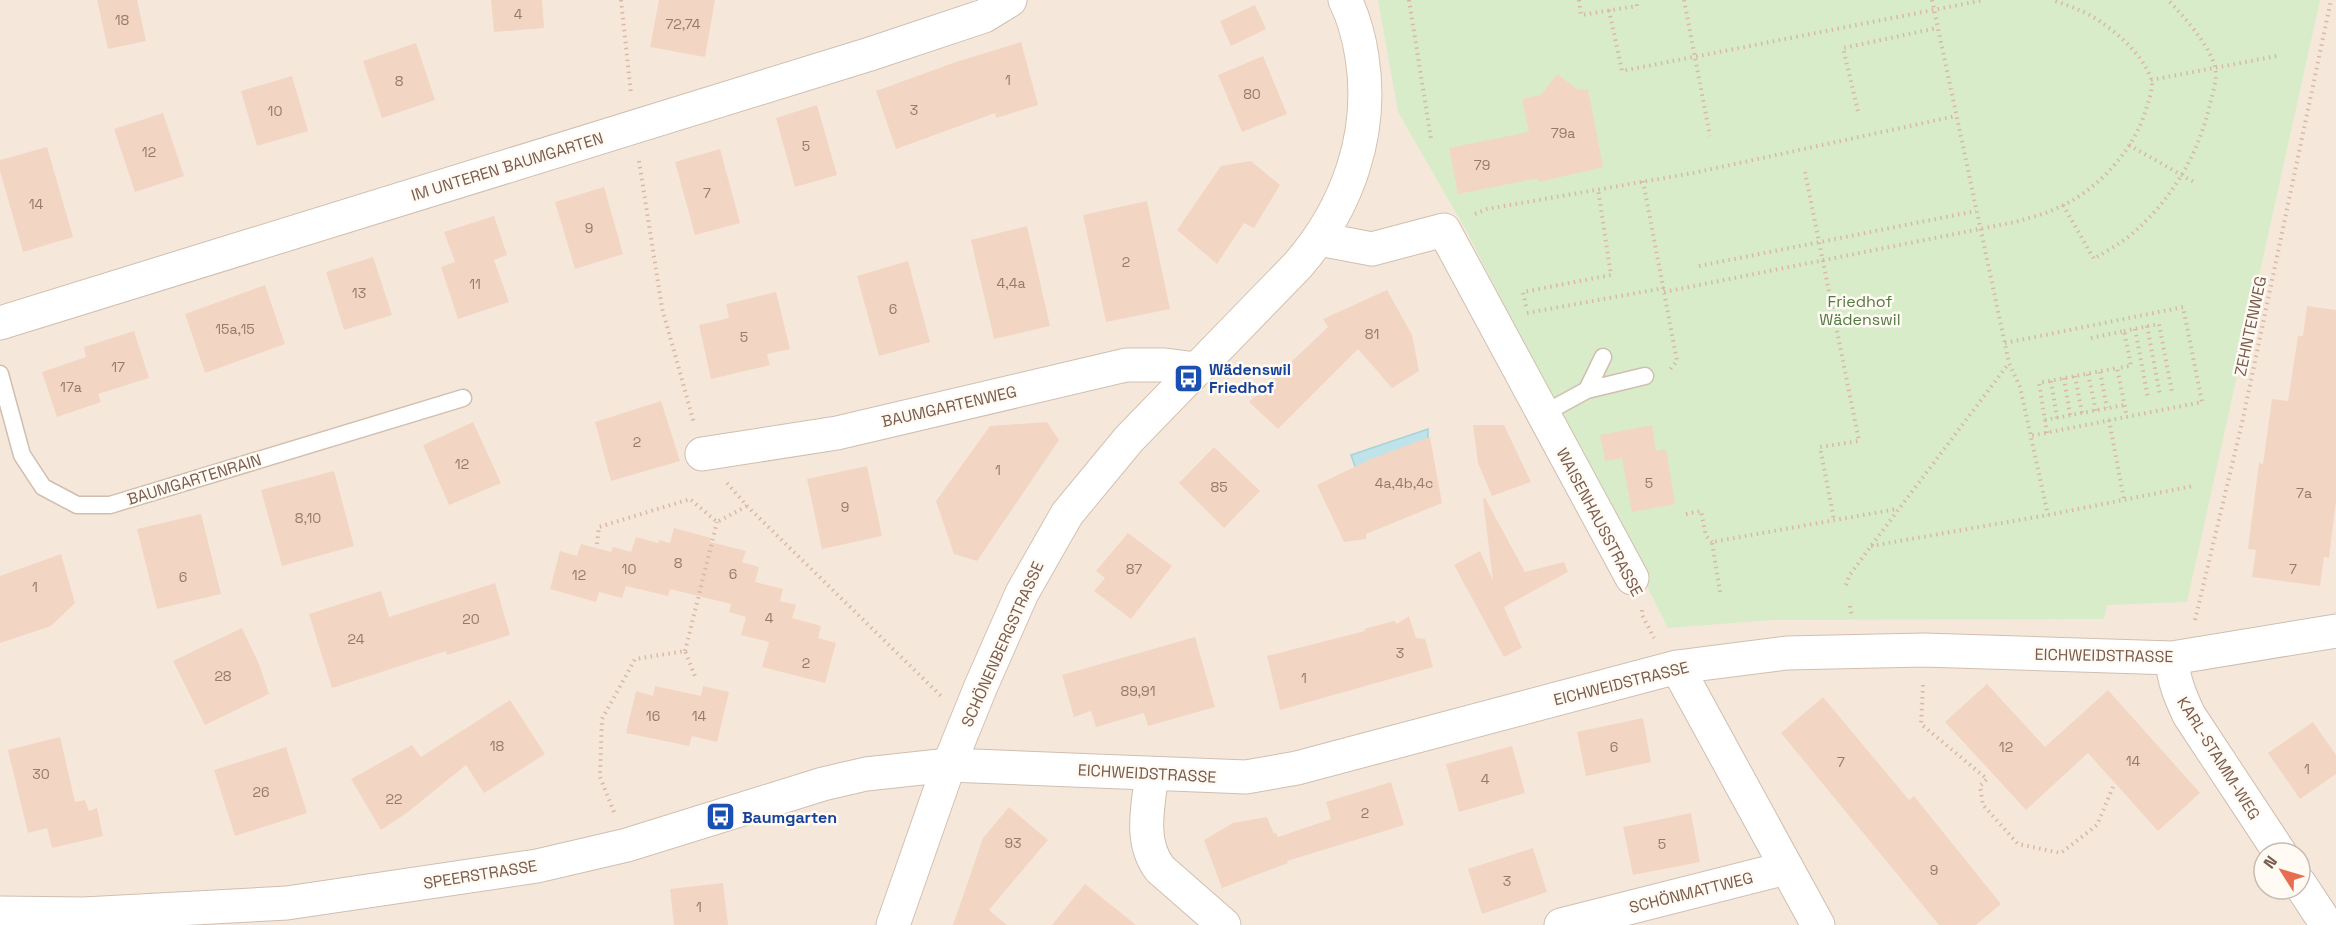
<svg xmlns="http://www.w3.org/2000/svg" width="2336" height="925" font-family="'Space Grotesk',sans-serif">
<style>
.residential{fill:#f5e8da;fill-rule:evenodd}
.green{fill:#d8ecc9}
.water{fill:#bfe3e8;stroke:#a5d3da;stroke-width:1.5}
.building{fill:#f3d5c3}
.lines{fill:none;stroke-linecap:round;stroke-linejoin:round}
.lane-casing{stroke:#d1beb0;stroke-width:19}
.street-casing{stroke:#d1beb0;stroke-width:35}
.secondary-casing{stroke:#d6c0b0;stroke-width:35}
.path{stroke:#d9b8a5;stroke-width:4;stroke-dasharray:1.5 4.5;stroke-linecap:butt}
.lane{stroke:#fff;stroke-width:16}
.street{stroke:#fff;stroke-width:33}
.secondary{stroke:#fff;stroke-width:33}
.labels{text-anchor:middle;stroke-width:5;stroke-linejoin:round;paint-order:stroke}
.number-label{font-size:14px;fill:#987a6a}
.street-label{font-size:16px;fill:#7a5c4d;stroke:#fffaf3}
.park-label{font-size:16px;fill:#537a41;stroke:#fffaf3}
.transit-label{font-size:16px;font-weight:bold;fill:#164399;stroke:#fffaf3;text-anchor:start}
</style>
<rect width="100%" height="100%" fill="#fdf6ec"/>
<path class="residential" d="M0,0h2336v925h-2336zM2264,853h36v36h-36z"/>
<path class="green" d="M1378,0h942l-133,602 -80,3 -3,14 -332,1 -104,8 -201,-396 -69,-120z"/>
<path class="water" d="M1428,429v15l-72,25 -5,-14z"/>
<path class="building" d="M97,0h40l9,41 -38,8z
M491,0h51l2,28 -50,4z
M659,0h56l-10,57 -55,-10z
M1255,5l11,24 -35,17 -11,-25z
M1021,42l17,63 -42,13 -1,-5 -99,36 -20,-58 80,-29z
M416,43l19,57 -53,18 -19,-57z
M1263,56l24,58 -45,18 -24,-57z
M1557,74l21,16 10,-1 15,78 -64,15 -1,-4 -80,16 -9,-46 80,-16 -7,-33 19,-4z
M292,76l16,55 -51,15 -16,-55z
M817,105l20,70 -42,12 -19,-69z
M163,113l21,63 -49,16 -21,-63z
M47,147l26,90 -50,15 -23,-81v-11z
M720,149l20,74 -45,12 -20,-73z
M1251,161l29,24 -26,43 -10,-5 -27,41 -40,-34 44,-64z
M604,187l19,67 -48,15 -20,-67z
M1147,201l23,108 -64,13 -23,-107z
M494,216l13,39 -13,5 15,42 -51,17 -17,-52 14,-5 -11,-30z
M1027,226l23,100 -56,13 -23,-99z
M373,257l19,58 -48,15 -18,-58z
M908,261l22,81 -51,14 -22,-80z
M265,285l20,59 -80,29 -20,-59z
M1387,290l25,45 7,36 -27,17 -34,-39 -80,80 -29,-27 79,-75 -5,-8z
M776,292l14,57 -23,5 3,11 -59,14 -12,-54 30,-7 -3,-14z
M2307,306l29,4v191l-7,57 -5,-1 -4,29 -68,-9 4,-27 -8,-1 11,-86 4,1 9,-65 16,2 10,-65h5z
M134,331l15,47 -51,16 3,8 -44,15 -15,-45 44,-15 -2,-10z
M661,401l19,60 -69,20 -16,-59z
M473,422l28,61 -52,22 -26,-60z
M1047,422l12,18 -82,121 -23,-7 -18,-53 54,-75z
M1473,425h31l27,57 -39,14 -14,-33z
M1652,425l4,26 10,-2 9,55 -43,8 -10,-54 -17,3 -5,-26z
M1430,437l12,66 -76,31v5l-22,3 -27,-57 54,-26z
M1214,447l46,44 -36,37 -45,-45z
M867,466l15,70 -60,13 -15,-70z
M334,471l20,75 -72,20 -21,-76z
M1485,498l40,74 39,-10 4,10 -64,35 18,41 -18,9 -50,-92 26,-14 13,30 -10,-82z
M201,514l20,80 -64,15 -20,-80z
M674,528l37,10 -1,4 36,9 -4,11 17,5 -4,15 28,7 -3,12 16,4 -4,13 29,8 -3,12 18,5 -11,40 -63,-16 7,-25 -28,-7 5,-18 -17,-5 2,-8 -61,-15 -2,7 -42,-10 -4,12 -23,-6 -3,10 -46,-13 10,-38 17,5 4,-12 30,8 2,-5 18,5 5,-15 22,6 1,-3 11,3z
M1128,533l44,33 -41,53 -37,-28 11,-13 -9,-7z
M61,554l14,49 -24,23 -51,17v-67z
M495,583l15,52 -63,20 -1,-4 -114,37 -23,-74 72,-23 8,26z
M1409,616l7,22 9,1 8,28 -153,43 -13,-54 98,-25 -1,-2 30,-8 3,3z
M242,628l17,36 10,30 -64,31 -32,-64z
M1195,637l20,70 -67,19 -4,-13 -48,14 -5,-16 -17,6 -12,-42z
M1987,684l58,63 63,-57 92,103 -42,38 -70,-78 -62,57 -81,-88z
M655,686l46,10 2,-10 26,6 -12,50 -25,-6 -3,10 -63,-13 10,-42 17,5z
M1823,697l86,103 5,-4 87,108 -25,21h-37l-158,-192z
M510,700l35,54 -61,39 -18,-28 -58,47 -27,18 -30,-51 61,-34 9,12z
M1643,718l8,44 -65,14 -9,-44z
M2313,722l23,33v19l-36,25 -32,-46z
M60,737l15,65 10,-2 4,11 8,-3 6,28 -51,12 -5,-20 -19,5 -20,-83z
M1512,746l13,47 -66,19 -13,-48z
M286,747l21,66 -72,23 -21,-66z
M1391,782l13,43 -117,36 1,2 -66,25 -18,-48 29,-17 34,-6 7,17 2,-1 2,4 53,-18 -5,-17z
M1009,807l39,33 -59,70 18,15h-54l30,-87z
M1691,813l9,49 -67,13 -10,-48z
M1533,848l14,44 -65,22 -14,-45z
M723,883l5,42h-54l-4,-36z
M1085,884l51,41h-84z"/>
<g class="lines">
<defs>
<path id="lane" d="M0,374l22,81 21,32 34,18h33l353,-107
M1587,390l58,-14
M1543,414l44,-24 16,-33"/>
<path id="street" d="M1319,239l53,10 72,-19 188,348
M0,323l870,-269 114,-38 26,-16
M702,454l135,-21 289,-68h39l31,4
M2172,658c1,21 8,38 17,57l91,138
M1677,667l141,258
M1152,774c-4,32 -13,68 8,95l64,56
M2300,884l27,41
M0,913l84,1 203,-11 250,-37 90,-21 196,-61 43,-10 83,-9 297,12 51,-9 380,-101 110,-14 137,-3 248,8 164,-27
M1561,925l225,-57"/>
<path id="secondary" d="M893,925l56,-160 32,-79 41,-93 45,-79 62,-75 169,-174c50,-58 76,-132 64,-208 -3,-20 -8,-39 -17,-57"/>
</defs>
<use href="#lane" class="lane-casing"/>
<use href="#street" class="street-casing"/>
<use href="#secondary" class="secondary-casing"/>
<path class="path" d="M621,0l10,94
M1409,0l22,139
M1579,0l2,15 56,-9 -1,-6
M1684,0l26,136
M1932,0l77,363 11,24 28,128
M1609,10l13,61 362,-71
M2151,80l126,-24
M1858,111l-15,-63 94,-20
M2129,145l65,37
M639,161l23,147 32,115
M1805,172l54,269 -39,6 14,73
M1643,181l34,180 -8,10
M2063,205l31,54c12,-8 26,-15 38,-25 39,-34 65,-77 77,-126 3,-13 9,-29 6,-41 -5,-21 -32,-52 -47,-67
M1475,214l12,-5 206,-36 263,-57
M1699,266l277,-55
M1664,292l351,-70c13,-4 27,-7 40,-13 40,-16 78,-57 91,-99 2,-9 8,-21 5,-31 -8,-27 -47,-59 -72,-69 -8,-4 -17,-6 -26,-10
M1526,306l-3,-14 88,-17 -13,-86
M1527,313l137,-25
M2147,326l13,69
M2135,329l13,69
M2124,331l35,-7 13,68
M2091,338l33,-7 7,35 -14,2
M2005,343l178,-36 19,95 -172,34
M2100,372l7,36
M2088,374l8,37
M2075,376l7,37
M2064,378l6,37
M2051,381l6,37
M2045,420l79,-15
M2109,420l15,80
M2047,433l-8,-50 78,-15 10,49
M727,483l20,23 194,190
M1686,514l15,-3 5,25 6,6
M597,544l2,-17 91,-28 27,23 30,-16
M1871,546l177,-31 145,-29
M1846,585l3,-9 22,-30 138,-183
M1720,592l-8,-50 185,-33
M1850,606l2,12
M1642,610v5l12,23
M2195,620l47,-197 89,-423
M685,651l32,-129
M1923,685l-2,39 66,55 -7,7 3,19 35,39 43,9 36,-28 16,-38
M614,812l-14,-35 2,-58 33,-60 50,-8 10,25"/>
<use href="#lane" class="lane"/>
<use href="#street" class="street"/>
<use href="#secondary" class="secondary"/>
</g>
<defs>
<symbol id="bus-square" viewBox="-11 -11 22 22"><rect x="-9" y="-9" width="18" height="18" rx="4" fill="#1a4fb4" stroke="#fffaf3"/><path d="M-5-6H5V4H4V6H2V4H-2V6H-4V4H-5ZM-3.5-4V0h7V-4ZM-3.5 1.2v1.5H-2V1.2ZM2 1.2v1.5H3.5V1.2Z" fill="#fff"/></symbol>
</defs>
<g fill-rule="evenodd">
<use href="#bus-square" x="1172" y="362" width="33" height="33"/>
<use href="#bus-square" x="704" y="800" width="33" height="33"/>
</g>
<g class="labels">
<g class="number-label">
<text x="518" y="19">4</text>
<text x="122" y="25">18</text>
<text x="683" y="29">72,74</text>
<text x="1008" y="85">1</text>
<text x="399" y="86">8</text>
<text x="1252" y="99">80</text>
<text x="914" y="115">3</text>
<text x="275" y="116">10</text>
<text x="1563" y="138">79a</text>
<text x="806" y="151">5</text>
<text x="149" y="157">12</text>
<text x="1482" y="170">79</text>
<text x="707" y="198">7</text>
<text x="36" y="209">14</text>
<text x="589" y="233">9</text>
<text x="1126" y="267">2</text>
<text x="1011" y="288">4,4a</text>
<text x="475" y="289">11</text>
<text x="359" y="298">13</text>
<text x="893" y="314">6</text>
<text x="235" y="334">15a,15</text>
<text x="1372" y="339">81</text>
<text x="744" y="342">5</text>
<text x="118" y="372">17</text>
<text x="71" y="392">17a</text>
<text x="637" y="447">2</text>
<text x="462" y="469">12</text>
<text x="998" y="475">1</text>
<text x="1404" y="488">4a,4b,4c</text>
<text x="1649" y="488">5</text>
<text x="1219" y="492">85</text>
<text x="2304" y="498">7a</text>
<text x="845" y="512">9</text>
<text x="308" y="523">8,10</text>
<text x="678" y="568">8</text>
<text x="629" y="574">10</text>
<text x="1134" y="574">87</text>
<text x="2293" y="574">7</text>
<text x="733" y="579">6</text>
<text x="579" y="580">12</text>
<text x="183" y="582">6</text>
<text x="35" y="592">1</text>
<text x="769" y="623">4</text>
<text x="471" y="624">20</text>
<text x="356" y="644">24</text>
<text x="1400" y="658">3</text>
<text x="806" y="668">2</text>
<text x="223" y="681">28</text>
<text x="1304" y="683">1</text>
<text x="1138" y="696">89,91</text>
<text x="653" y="721">16</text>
<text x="699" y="721">14</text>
<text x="497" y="751">18</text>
<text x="1614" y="752">6</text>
<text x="2006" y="752">12</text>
<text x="2133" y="766">14</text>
<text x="1841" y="767">7</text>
<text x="2307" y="774">1</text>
<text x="41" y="779">30</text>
<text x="1485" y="784">4</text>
<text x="261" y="797">26</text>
<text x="394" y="804">22</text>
<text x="1365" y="818">2</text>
<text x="1013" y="848">93</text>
<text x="1662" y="849">5</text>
<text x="1934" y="875">9</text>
<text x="1507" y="886">3</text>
<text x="699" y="912">1</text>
</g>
<g class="street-label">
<text transform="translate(507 166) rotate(-17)" y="6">IM UNTEREN BAUMGARTEN</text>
<text transform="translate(2250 326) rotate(-78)" y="6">ZEHNTENWEG</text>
<text transform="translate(949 406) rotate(-13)" y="6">BAUMGARTENWEG</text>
<text transform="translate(194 479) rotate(-17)" y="6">BAUMGARTENRAIN</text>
<text transform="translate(1600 522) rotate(62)" y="6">WAISENHAUSSTRASSE</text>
<text transform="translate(1002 644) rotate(-66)" y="6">SCHÖNENBERGSTRASSE</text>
<text transform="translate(2104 655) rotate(1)" y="6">EICHWEIDSTRASSE</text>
<text transform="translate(1621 683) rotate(-14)" y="6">EICHWEIDSTRASSE</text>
<text transform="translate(2219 758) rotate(58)" y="6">KARL-STAMM-WEG</text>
<text transform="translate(1147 773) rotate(3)" y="6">EICHWEIDSTRASSE</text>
<text transform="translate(480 874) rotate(-9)" y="6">SPEERSTRASSE</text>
<text transform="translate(1691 892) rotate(-14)" y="6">SCHÖNMATTWEG</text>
</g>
<g class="park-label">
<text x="1860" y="307">Friedhof<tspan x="1860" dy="18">Wädenswil</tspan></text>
</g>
<g class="transit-label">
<text x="1209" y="375">Wädenswil<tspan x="1209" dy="18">Friedhof</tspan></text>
<text x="742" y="823">Baumgarten</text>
</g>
</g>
<g transform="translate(2282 871) rotate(307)"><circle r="28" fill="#fffaf3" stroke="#cabbb1" stroke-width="1.5"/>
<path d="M0-4.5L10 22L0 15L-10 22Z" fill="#e76f51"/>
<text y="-9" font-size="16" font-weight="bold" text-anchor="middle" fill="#7a5c4d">N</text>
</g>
</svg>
